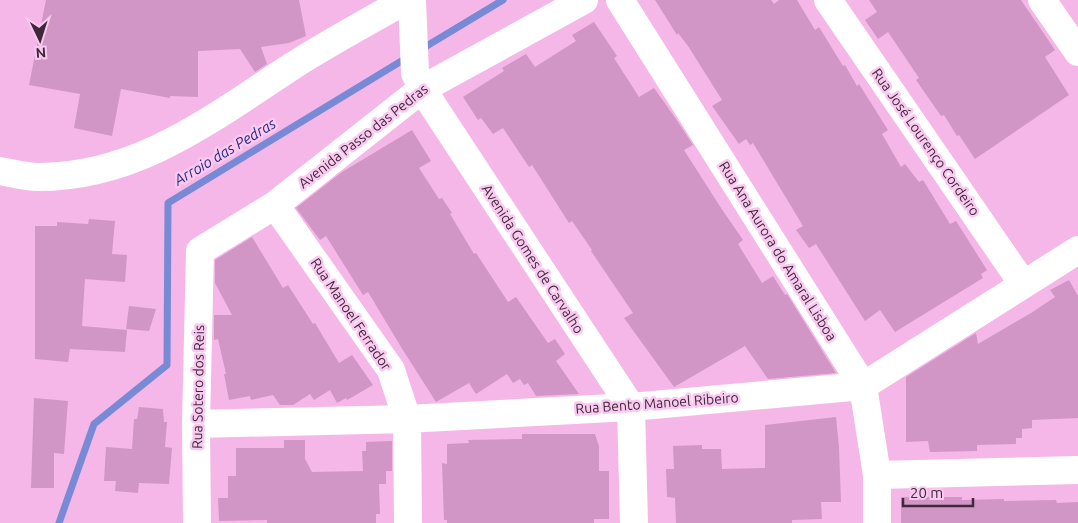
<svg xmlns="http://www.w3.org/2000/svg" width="1078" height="523" font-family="Ubuntu,sans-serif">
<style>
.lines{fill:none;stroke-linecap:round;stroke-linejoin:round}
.stream{stroke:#7889d5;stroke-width:7}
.building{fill:#d196c6}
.minor{stroke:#fff;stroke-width:28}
.tertiary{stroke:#fff;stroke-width:28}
.labels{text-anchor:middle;stroke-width:5;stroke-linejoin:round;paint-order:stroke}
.street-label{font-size:14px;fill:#3f283b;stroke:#fac9f0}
.water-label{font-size:15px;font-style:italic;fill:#262a82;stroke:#fac9f0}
</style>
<rect width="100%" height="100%" fill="#f4b7e7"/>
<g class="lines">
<path class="stream" d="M420,50l83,-50
M59,523l35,-99 73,-59 1,-162 240,-146"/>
</g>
<path class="building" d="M46,0h253l7,36 -17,7 -28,4 6,17 -12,8 -15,-23 -42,2v46l-28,-1v2l-49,-9 -9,47 -38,-8 6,-34 -51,-9z
M655,0h116l3,4 5,-4h18l18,30 4,-3 24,39 2,-1 12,21 2,-2 29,46 -6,4 19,33 4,-3 14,18 4,-2 27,44 6,-3 31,49 -6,4 2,4 -88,54 -15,-22 -15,11 -49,-77 -7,4 -13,-18 7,-4 -50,-83 -3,2 -4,-6 -7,5 -27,-38 10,-6 -34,-54 -10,-13 -1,2z
M869,0h152l34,50 -10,7 24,38 -94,64 -16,-24 -2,1 -13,-21 -3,1 -25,-36 3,-2 -31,-46 -10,7 -13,-19 12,-8z
M594,22l23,34 -3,2 25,39 15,-9 22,31 17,26 -9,5 37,58 22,32 -5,4 24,39 11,-7 12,19 2,-1 49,79 -68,6 -23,-33 -71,41 -50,-69 9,-5 -42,-62 1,-1 -20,-29 -3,2 -37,-58 -3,2 -26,-39 -10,6 -12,-16 -3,2 -15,-23 41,-26 -2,-3 24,-14 9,13 41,-26 -4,-6z
M412,130l19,31 -12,7 20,31 3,-1 10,15 -2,1 24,40 2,-1 32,49 8,-5 32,46 7,-4 10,15 -9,7 23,33 -43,2 -8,-13 -4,2 -4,-6 -7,4 -6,-9 -31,20 -7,-11 -33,19 -35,-55 -33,-55 -5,3 -37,-59 -6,4 -24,-32 46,-36z
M89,219l26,2 -3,33 15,1 -2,27 -40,-3 -3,47 45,4 -2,22 -55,-3 -2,13 -33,-3v-133h22v-4l31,2z
M252,237l31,51 5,-3 25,39 2,-1 24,40 13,-8 21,30 -26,15 -1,-2 -9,5 -7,-13 -16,10 -4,-6 -17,11h-13l-7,-10 -22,5 -1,-4 -21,4 -5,-26h2l-8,-35 -4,1v-25h18l-17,-32v-23z
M1069,280l9,16v122l-46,2v8l-10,1v9h-6v6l-39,1v6l-47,1 -2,-11 -22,1v-65l70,-44 2,11 53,-31 24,-16 -5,-7z
M129,306l27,3 -7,22 -23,-2z
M34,398l34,3 -4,53 -10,-1v35h-23z
M139,407l24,2 1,13h3l-2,25 7,1 -3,36 -30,-1 -1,10 -23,-2 1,-10h-12l2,-34 26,2 2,-30h3z
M836,417l3,30 2,55h-20l1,17 -30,1v3h-116l-1,-25 -8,-1 -1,-28h8l-1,-23 29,-1v4h19l1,20 43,-1v-43z
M522,434h73l4,12v25h10v48h-15v4h-147v-3h-3l-2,-57 5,1v-20l22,-1 -1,-3 54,-1z
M284,440h21v19l7,13 51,-1 -1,-20h4v-9l26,-1v30h-6v13h-7l1,30h-4v9h-109v-3l-48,1 -1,-23h10v-22h8v-28h48z
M901,497h61v3l42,-1v2l52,-1 1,3 21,-1v21h-177z"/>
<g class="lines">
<path class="minor" d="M620,0l243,386 215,-136
M828,0l195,284
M1042,0l36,52
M275,205l116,165 16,49 1,104
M196,424l211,-5 224,-12
M877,475l201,-5
M197,523l-1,-99 4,-173 75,-46 147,-116 162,-89"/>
<path class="tertiary" d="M412,0l3,73 7,16 209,318 3,116
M0,171c12,2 25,6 38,6 100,0 173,-58 253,-110 37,-24 77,-45 115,-67
M631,407l232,-21 14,89v48"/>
</g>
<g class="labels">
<g class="street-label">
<text transform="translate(363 136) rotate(-38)" y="5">Avenida Passo das Pedras</text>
<text transform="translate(926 142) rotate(55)" y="5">Rua José Lourenço Cordeiro</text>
<text transform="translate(778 251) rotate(58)" y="5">Rua Ana Aurora do Amaral Lisboa</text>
<text transform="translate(533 259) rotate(57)" y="5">Avenida Gomes de Carvalho</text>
<text transform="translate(351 314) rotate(56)" y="5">Rua Manoel Ferrador</text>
<text transform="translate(198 387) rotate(-89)" y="5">Rua Sotero dos Reis</text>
<text transform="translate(657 403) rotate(-4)" y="5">Rua Bento Manoel Ribeiro</text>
</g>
<g class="water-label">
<text transform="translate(225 152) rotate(-31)" y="5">Arroio das Pedras</text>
</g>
</g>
<g transform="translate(40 40) rotate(176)" stroke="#fac9f0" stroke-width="4" paint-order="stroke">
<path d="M0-4L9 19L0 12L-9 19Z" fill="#3f283b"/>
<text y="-8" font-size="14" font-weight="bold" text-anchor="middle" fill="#3f283b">N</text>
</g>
<path d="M903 498v8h70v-8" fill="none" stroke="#3f283b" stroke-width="2.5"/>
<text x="910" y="498" font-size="15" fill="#3f283b" stroke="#fac9f0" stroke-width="4" paint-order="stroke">20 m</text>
</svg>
